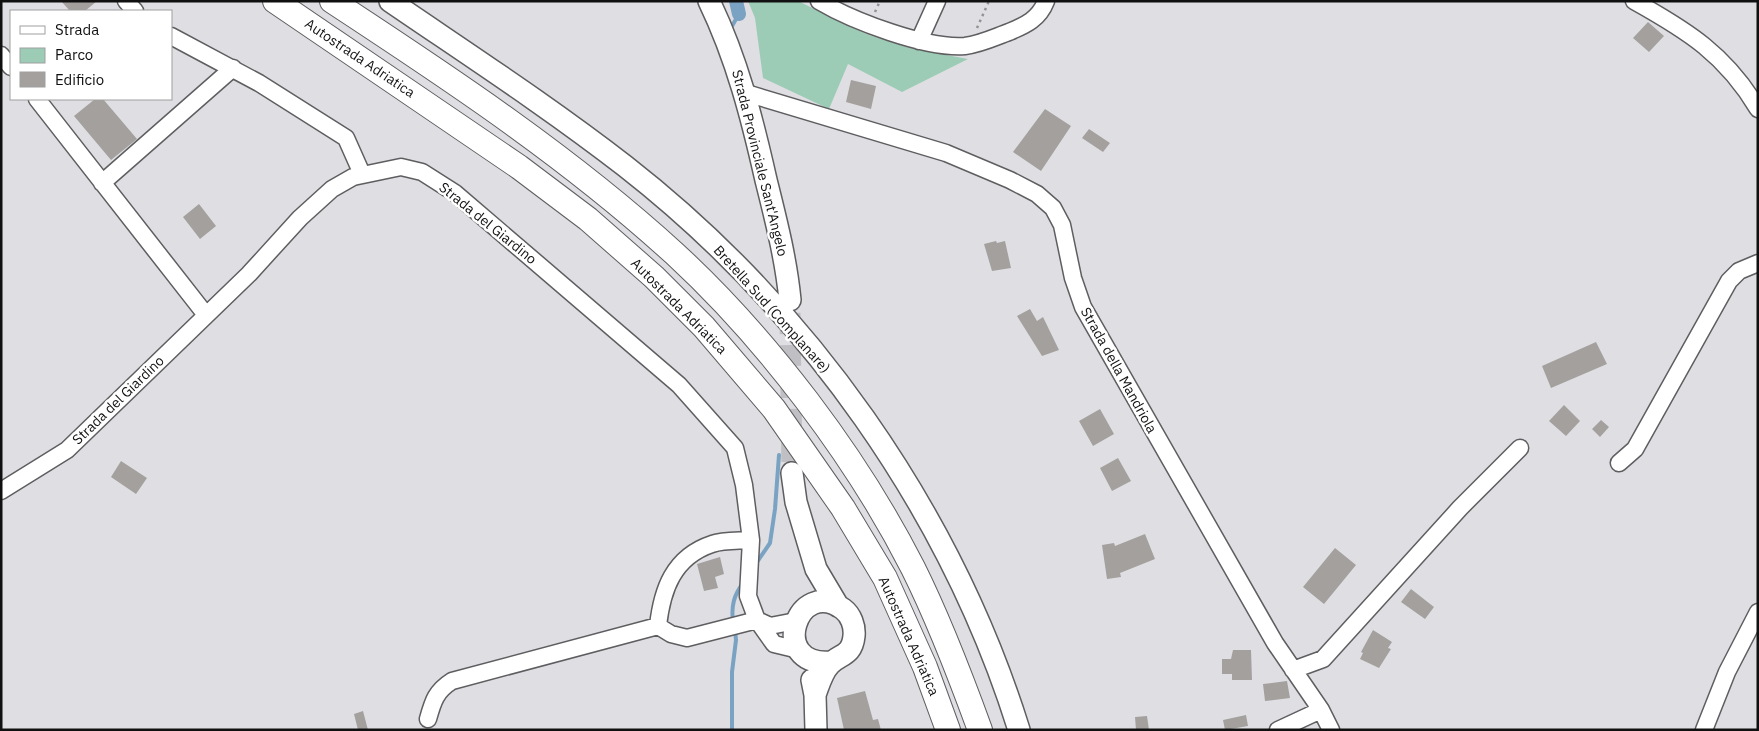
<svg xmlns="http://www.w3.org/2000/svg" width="1759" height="731" font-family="'IBM Plex Sans',sans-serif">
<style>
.green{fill:#9dccb6}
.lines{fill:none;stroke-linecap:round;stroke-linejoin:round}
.stream{stroke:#7aa2c2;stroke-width:4}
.canal{stroke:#7aa2c2;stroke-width:14}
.building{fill:#a3a09e}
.major-tunnel{stroke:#c0c0c4;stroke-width:21;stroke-dasharray:21 11;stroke-linecap:butt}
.minor-casing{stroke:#5e5e61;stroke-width:19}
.major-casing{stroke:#5e5e61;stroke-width:24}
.highway-casing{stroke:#5e5e61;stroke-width:26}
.path{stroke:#939396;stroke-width:2.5;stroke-dasharray:2.5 4;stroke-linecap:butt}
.minor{stroke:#fff;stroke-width:16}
.major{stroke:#fff;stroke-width:21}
.highway{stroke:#fff;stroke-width:24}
.labels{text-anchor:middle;stroke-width:5;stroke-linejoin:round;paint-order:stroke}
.street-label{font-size:14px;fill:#101011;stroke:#fff}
</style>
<rect width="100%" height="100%" fill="#dfdfe3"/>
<path class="green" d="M748,1h50l68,33 43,14 59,11 -66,33 -54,-28 -19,45 -66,-31 -8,-60z"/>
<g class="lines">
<path class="stream" d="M732,26l7,-12
M755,565l15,-22 5,-34 4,-54
M733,621c-2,-15 1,-26 10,-38
M732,730v-58l4,-32 -1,-10"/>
<path class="canal" d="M736,1l3,13"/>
</g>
<path class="building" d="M61,1h36l-12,10h-15z
M1648,22l16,14 -15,16 -16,-14z
M851,80l25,6 -5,23 -25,-7z
M95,99h8l34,40 -26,21 -37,-44z
M1045,109l26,17 -30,45 -28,-19z
M1089,129l21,14 -7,9 -21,-14z
M199,204l17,22 -16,13 -17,-22z
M996,241l1,2 8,-2 6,27 -19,3 -8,-27z
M1030,309l7,12 6,-4 16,33 -17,6 -25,-40z
M1596,342l11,22 -56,24 -9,-22z
M1564,405l16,16 -14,15 -17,-15z
M1100,409l14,25 -21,12 -14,-25z
M1601,420l8,7 -9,10 -8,-8z
M1118,458l13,23 -19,10 -12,-23z
M121,461l26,17 -11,16 -25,-17z
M1145,534l10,25 -35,14 1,4 -14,2 -5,-34 12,-2 1,3z
M1335,548l21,17 -32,39 -21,-17z
M720,557l4,17 -9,3 3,11 -14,3 -7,-27z
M1411,589l23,18 -9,12 -24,-17z
M1373,630l19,12 -4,6 3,1 -12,19 -19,-9 3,-6 -2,-1z
M1233,650h18l1,30h-20v-6h-10v-15h9z
M1287,681l3,17 -25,3 -2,-17z
M865,691l8,29 5,-1 3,11h-37l-7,-32z
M363,711l5,19h-10l-4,-16z
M1246,715l2,11 -23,4 -2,-10z
M1147,716l2,14h-13l-1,-13z"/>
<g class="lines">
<path class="major-tunnel" d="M790,313l2,160"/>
<defs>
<path id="minor" d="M126,1l9,10
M819,1c34,20 107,48 146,45 16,-2 30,-9 44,-14 17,-7 30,-13 37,-31
M1634,1c54,30 92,54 124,108
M171,36l88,47 87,55 16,36
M919,41l18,-40
M1,55l10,12
M746,93l200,60 64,27 27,14 16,14 9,17 11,53 10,29 192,336 46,67 10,20
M37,99l169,216
M102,183l131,-115
M1619,463l16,-14 94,-168 10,-10 19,-8
M1,491l66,-41 182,-176 51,-56 32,-29 21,-12 48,-10 21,5 33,21 224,192 56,63 9,37 7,55 -3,56 9,24 17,24 25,6
M757,620l13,6 26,-5
M658,626c4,-36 15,-69 54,-82 11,-4 27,-3 39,-4
M1293,670l30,-11 137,-151 60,-60
M428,719c5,-18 8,-28 24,-38l206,-55 13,8 16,4 70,-18
M1278,730l43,-20
M1704,730l23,-58 31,-60"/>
<path id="major" d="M390,1c79,54 159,106 235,165 182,142 325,343 394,564
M709,1c28,58 43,117 57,179 10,40 20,79 24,120
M792,473l4,29 20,67 22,37
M812,680l3,15 1,35
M815,695c4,-11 7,-23 15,-31 10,-10 22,-8 24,-28 1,-10 -3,-21 -11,-27 -46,-34 -76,58 -12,53"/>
<path id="highway" d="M275,1l244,166 69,52 66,58 50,50 70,82 69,99 42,70 40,89 23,63
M332,1c119,78 238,157 343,253 92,85 181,202 238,314 26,52 47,107 67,162"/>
</defs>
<use href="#minor" class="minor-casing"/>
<use href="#major" class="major-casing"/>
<use href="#highway" class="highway-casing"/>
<path class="path" d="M875,12l5,-11
M977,28l12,-27"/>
<use href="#minor" class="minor"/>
<use href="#major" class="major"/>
<use href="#highway" class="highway"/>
</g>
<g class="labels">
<g class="street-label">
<text transform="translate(360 58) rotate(34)" y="5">Autostrada Adriatica</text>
<text transform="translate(760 163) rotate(76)" y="5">Strada Provinciale Sant'Angelo</text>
<text transform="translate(488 223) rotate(39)" y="5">Strada del Giardino</text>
<text transform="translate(679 306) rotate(45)" y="5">Autostrada Adriatica</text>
<text transform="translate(772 309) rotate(48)" y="5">Bretella Sud (Complanare)</text>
<text transform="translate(1119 370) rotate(61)" y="5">Strada della Mandriola</text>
<text transform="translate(118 400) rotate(-44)" y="5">Strada del Giardino</text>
<text transform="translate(909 636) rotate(66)" y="5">Autostrada Adriatica</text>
</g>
</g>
<rect width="1759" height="731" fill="none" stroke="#101011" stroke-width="5"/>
<rect x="10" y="10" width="162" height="90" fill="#ffffff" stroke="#9f9fa0"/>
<rect x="20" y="26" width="25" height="8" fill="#ffffff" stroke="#9f9fa0"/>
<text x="55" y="35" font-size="15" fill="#101011">Strada</text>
<rect x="20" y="48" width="25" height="15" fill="#9dccb6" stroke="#9f9fa0"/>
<text x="55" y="60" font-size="15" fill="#101011">Parco</text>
<rect x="20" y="72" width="25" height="15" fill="#a3a09e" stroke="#9f9fa0"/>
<text x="55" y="85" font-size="15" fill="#101011">Edificio</text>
</svg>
